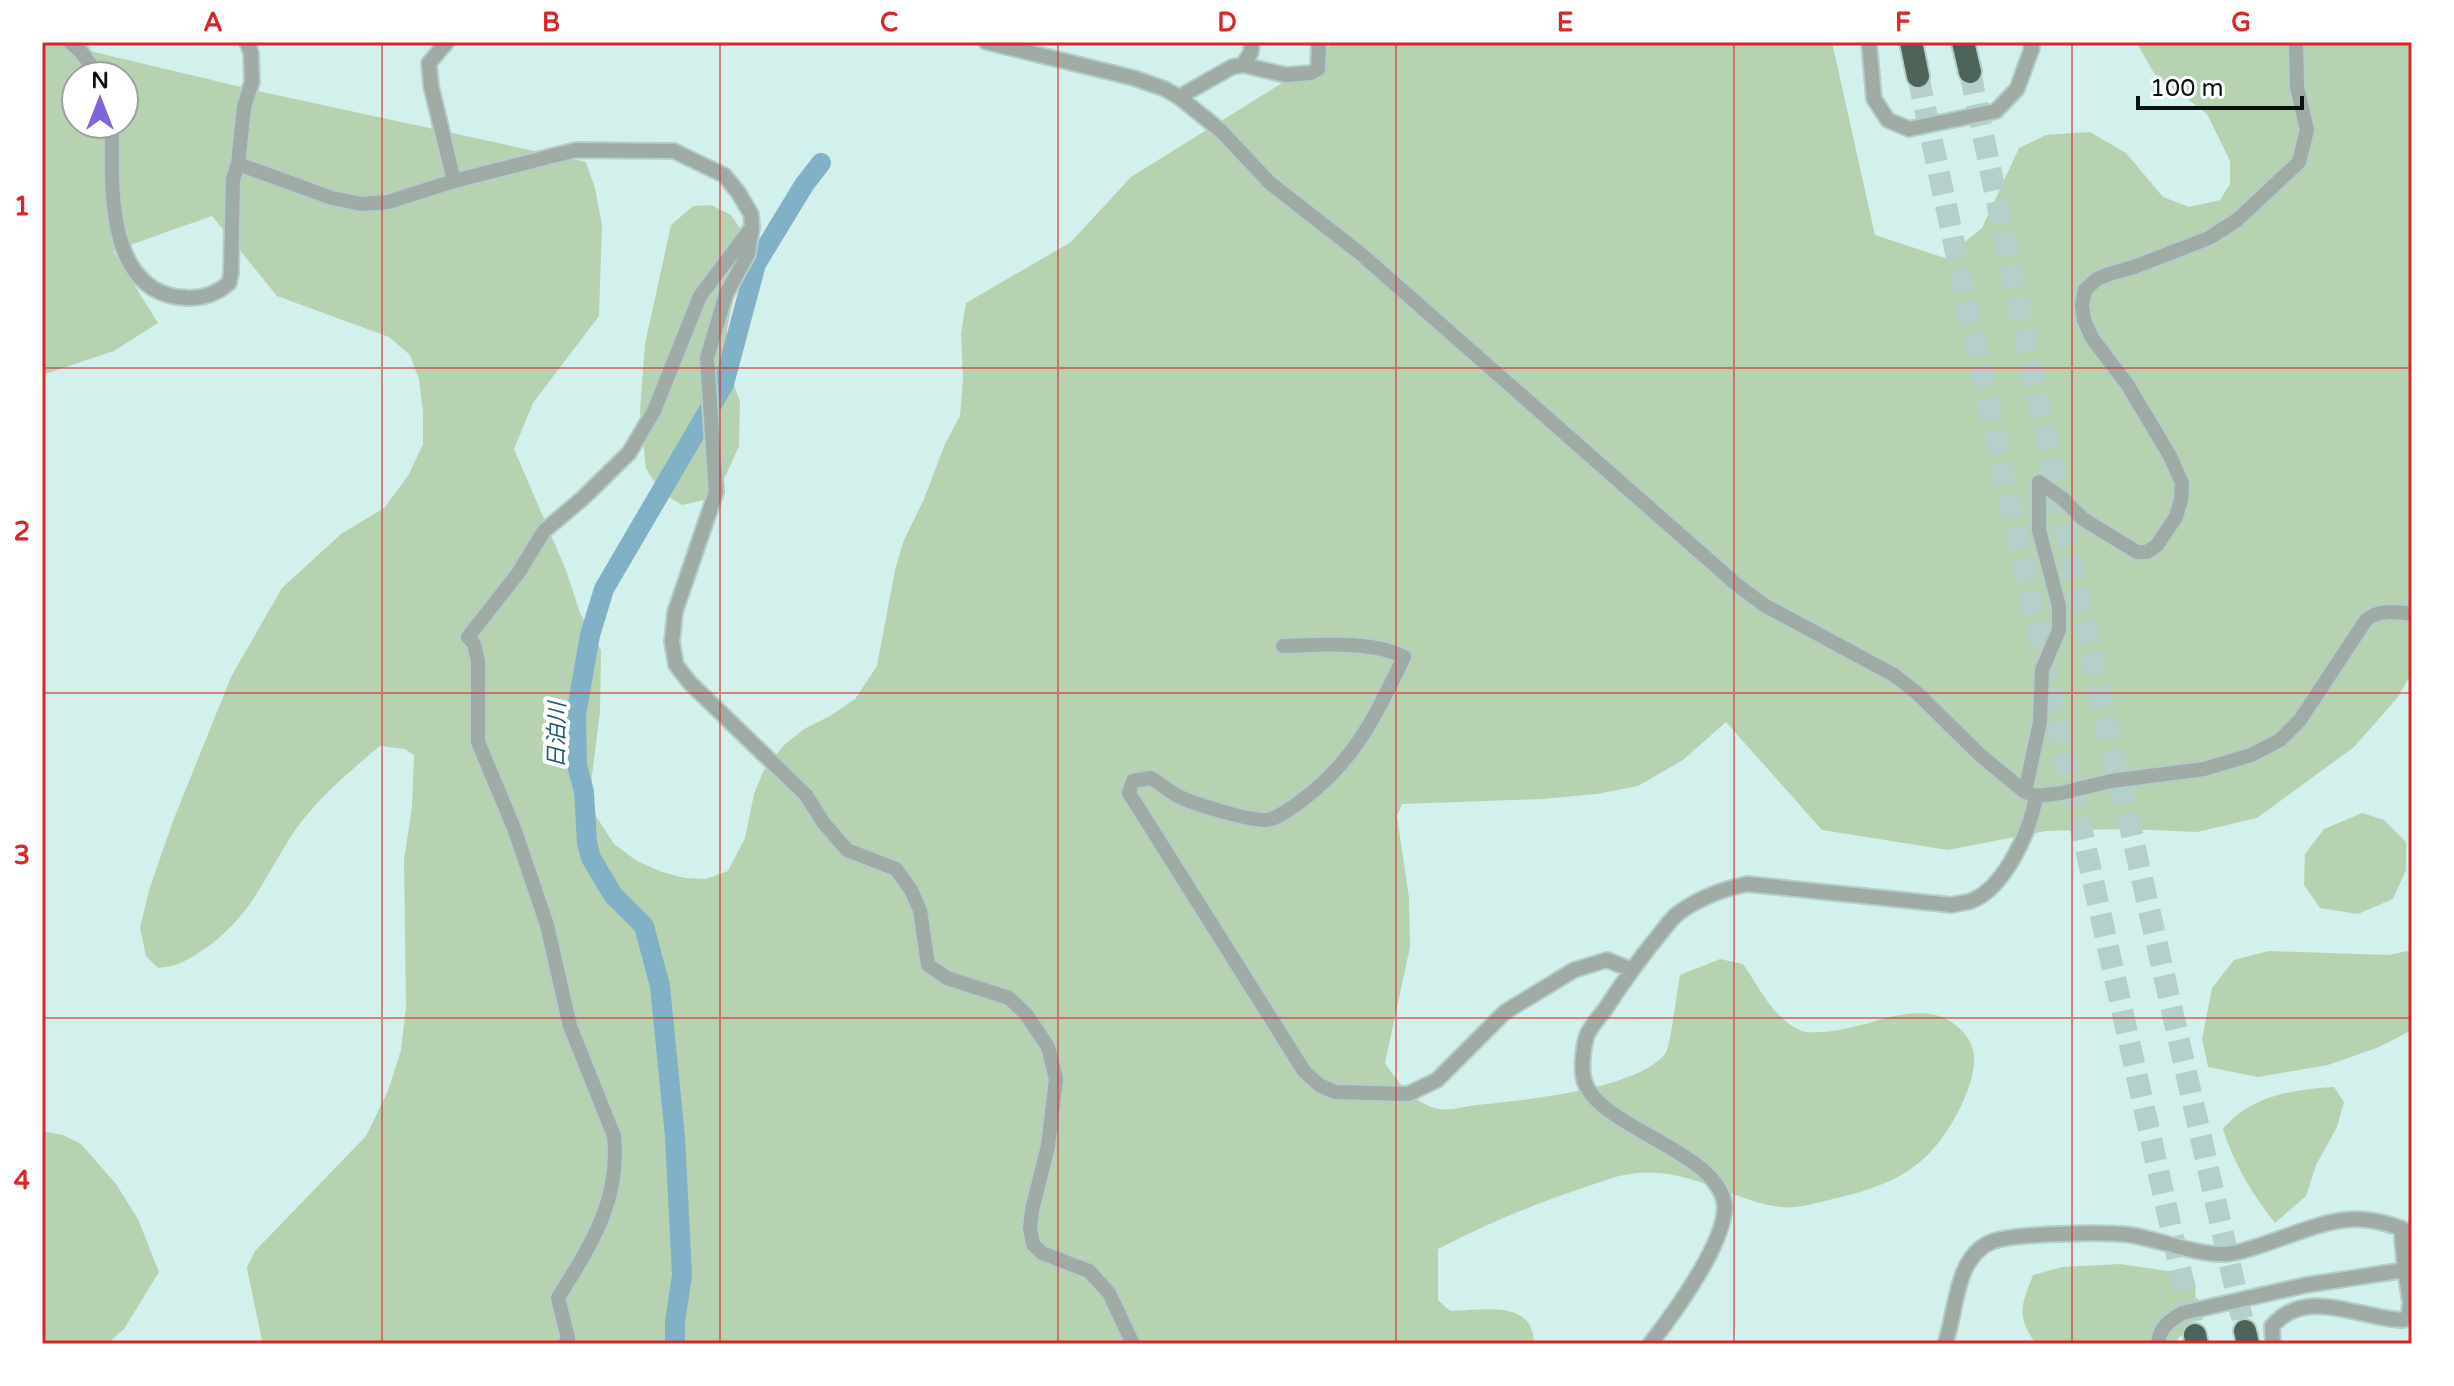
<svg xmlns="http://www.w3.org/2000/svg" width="2454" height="1386" font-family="'Varela Round','Noto Sans JP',sans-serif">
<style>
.green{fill:#b6d2b1;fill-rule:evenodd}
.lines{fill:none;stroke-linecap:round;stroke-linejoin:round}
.river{stroke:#80b1c6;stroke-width:20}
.highway-tunnel{stroke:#b5d0cb;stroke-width:22;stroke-dasharray:22 11;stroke-linecap:butt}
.minor-casing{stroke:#b3cdc9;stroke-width:18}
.highway-casing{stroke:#b3cdc9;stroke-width:26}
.minor{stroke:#a0aba5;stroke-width:14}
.highway{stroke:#4e6459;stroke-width:22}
.grid{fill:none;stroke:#d62828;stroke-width:2;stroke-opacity:0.55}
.labels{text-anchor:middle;stroke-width:8;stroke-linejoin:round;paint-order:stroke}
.water-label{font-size:22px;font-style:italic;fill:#1b5a71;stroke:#fff}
.neatline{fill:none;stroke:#d62828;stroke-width:3}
.grid-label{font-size:26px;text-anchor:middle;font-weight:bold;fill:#d62828}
</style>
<rect width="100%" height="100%" fill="#d3f1ec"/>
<path class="green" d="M42,42l14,1 211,50 319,69 9,26 7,37 -3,91 -66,87 -19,46 52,121 14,43 21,37 -1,62 -10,79 6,25 18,28 23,17 25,11 23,6 21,1 22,-8 17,-33 9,-44 9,-22 20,-26 21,-17 26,-13 25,-17 22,-33 18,-96 9,-30 20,-41 21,-55 15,-28 3,-37 -2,-46 5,-30 105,-61 60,-65 172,-107 22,-17 6,-11h501l43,193 70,23 37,-30 37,-80 27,-13 44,-3 36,21 37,44 26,10 31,-7 10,-16v-23l-23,-47 -53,-41 -18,-31h276v630l-14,25 -44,50 -97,71 -60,14 -72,-3 -79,2 -98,19 -126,-20 -96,-108 -43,38 -45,26 -41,8 -55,5 -140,5 -5,12 12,82 1,49 -25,116c12,18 31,43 55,46 11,2 26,-3 37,-4 45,-5 159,-15 188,-51 6,-8 12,-65 15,-79l40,-16 23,5c16,23 31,56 59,67 5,2 13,1 18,1 50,0 108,-46 147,5 15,20 3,49 -6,69 -31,63 -67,79 -132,94 -26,6 -37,11 -65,4 -45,-12 -85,-38 -134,-30 -16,2 -32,9 -47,14 -50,16 -98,37 -145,61v51l12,11c31,0 84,-13 84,33h-1268l-4,-3 -15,-73 8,-17 111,-115 22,-45 13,-41 5,-43 -2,-147 8,-53 2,-52 -9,-6 -25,-3c-28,23 -63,53 -84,83 -32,47 -43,87 -93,121 -15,10 -27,17 -45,18l-12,-12 -6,-28 9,-38 24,-69 58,-144 51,-89 59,-54 43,-26 24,-32 15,-32v-32l-4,-33 -9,-24 -21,-18 -112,-41 -65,-80 -99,35 45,72 -44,28 -72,24zM76,76h48v48h-48z
M711,205l20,10 10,15v24l-14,76 1,38 12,34 -1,44 -13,29 -21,25 -23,5 -20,-12 -16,-24 -6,-57 5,-68 26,-119 22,-19z
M2362,813l22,7 22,22v28l-13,29 -35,15 -38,-6 -16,-23 1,-31 19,-25z
M2412,950v80l-33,17 -51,18 -70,12 -50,-10 -6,-28 10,-51 22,-28 35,-9 120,4z
M2334,1087l10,15 -7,25 -21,38 -10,31 -31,27c-23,-29 -41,-59 -52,-94 27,-33 71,-40 111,-42z
M42,1131l21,4 18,9 35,40 22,35 21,53 -35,57 -17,15h-65z
M2120,1264l54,8 21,9c2,29 -1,42 -22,63h-137c-20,-28 -15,-38 -3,-69l29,-8z"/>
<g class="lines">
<path class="river" d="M675,1344v-22l7,-47 -7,-138 -15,-151 -16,-60 -31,-31 -22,-37 -4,-15 -3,-51 -7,-27 -1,-50 14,-80 14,-46 120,-205 32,-120 48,-79 17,-22"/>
<path class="highway-tunnel" d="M1970,72l127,609 148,650
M1918,76l134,622 143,637"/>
<defs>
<path id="minor" d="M70,42l11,10 18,24
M447,42l-18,21 2,23 23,95
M986,42l148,36 31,11 14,8 42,34 49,52 91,71 375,330 28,21 130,70 23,18 63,62 45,37 11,4 25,-3 50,-12 93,-12 47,-14 29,-15 20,-20 66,-100c12,-11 31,-8 46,-6
M1869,42l5,57 14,21 21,9 87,-18 21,-22 15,-41 -2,-6
M1243,65l8,-13 1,-10
M1179,97l53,-30 11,-2 43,10 25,-2 7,-4 1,-27
M112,124c0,55 -8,163 66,173 19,3 36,-1 51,-14l2,-10 2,-94 5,-15 6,-57 8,-25 -1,-29 -4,-11
M238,164l94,34 30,6 26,-2 66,-21 122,-31 98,1 50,24 14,17 13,22 1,13 -4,27 -22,40 -19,64 9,134 -41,120 -3,30 4,23 14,18 116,112 17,27 24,28 49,19 15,21 9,20 8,55 19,13 62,20 17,16 22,33 8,32 -8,67 -16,64 -2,18 3,16 9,9 47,18 20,22 24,51
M1283,646c34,-1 90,-6 121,11 -29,60 -50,106 -107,147 -9,6 -21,16 -32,16 -18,0 -67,-15 -83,-22 -11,-5 -21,-14 -31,-20l-18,3 -4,12 175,278 15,14 16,7 73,2 29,-14 68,-68 69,-42 33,-10 23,9
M2025,792l15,-70 2,-52 17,-40v-24l-20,-76v-48l24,17 20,20 54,33h10l10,-7 19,-28 5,-17 1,-17 -12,-27 -43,-72 -35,-46 -8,-18 -2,-15 3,-15 12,-11 12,-5 25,-7 75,-29 28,-18 62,-58 8,-32 -10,-43 -1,-45
M565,1344l3,-6 -10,-40c32,-52 63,-98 56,-162l-44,-110 -23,-101 -33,-97 -36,-86v-81l-4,-17 -6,-7 51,-65 25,-41 39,-33 46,-45 25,-42 46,-115 49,-65
M1650,1344c22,-28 81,-108 74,-143 -12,-52 -128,-75 -140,-121 -3,-11 -1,-30 2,-42 3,-11 14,-21 20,-30 17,-26 34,-50 54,-74 6,-7 12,-17 20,-22 21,-15 43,-23 67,-28l205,21c6,-2 13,-2 19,-4 34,-13 60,-72 65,-105
M1945,1344c12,-32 9,-86 46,-102 21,-9 115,-10 140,-7 30,5 64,20 95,19 14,-1 27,-6 41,-11 58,-19 85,-37 145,-10
M2158,1344c1,-16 11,-23 24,-31l124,-28 99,-15 -4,-42
M2273,1344l-1,-18c35,-40 87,-7 132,-6l5,-5 1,-13 -5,-32"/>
<path id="highway" d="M1911,42l7,34
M1963,42l7,30
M2245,1331l3,13
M2195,1335l2,9"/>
</defs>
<use href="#minor" class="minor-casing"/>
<use href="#highway" class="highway-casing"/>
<use href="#minor" class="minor"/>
<use href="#highway" class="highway"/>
</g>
<path class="grid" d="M382,42v1302M720,42v1302M1058,42v1302M1396,42v1302M1734,42v1302M2072,42v1302M42,368h2370M42,693h2370M42,1018h2370"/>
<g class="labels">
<g class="water-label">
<text transform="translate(556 735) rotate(-89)" y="8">日泊川</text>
</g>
</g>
<rect width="2454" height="1386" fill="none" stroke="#ffffff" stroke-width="88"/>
<g transform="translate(100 100)"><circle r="38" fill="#ffffff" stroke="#9ca09f" stroke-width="2"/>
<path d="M0-6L14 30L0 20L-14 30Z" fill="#8263de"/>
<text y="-12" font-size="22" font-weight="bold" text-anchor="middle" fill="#081210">N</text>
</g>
<path d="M2138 96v12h164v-12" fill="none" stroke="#081210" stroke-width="4"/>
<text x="2150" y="96" font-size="24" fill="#081210" stroke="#ffffff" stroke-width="6" paint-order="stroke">100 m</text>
<rect x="44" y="44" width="2366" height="1298" class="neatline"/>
<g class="grid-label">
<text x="213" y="31">A</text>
<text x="551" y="31">B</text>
<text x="889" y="31">C</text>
<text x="1227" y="31">D</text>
<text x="1565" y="31">E</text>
<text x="1903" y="31">F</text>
<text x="2241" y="31">G</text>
<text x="22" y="215">1</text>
<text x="22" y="540">2</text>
<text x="22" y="864">3</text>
<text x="22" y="1189">4</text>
</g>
</svg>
